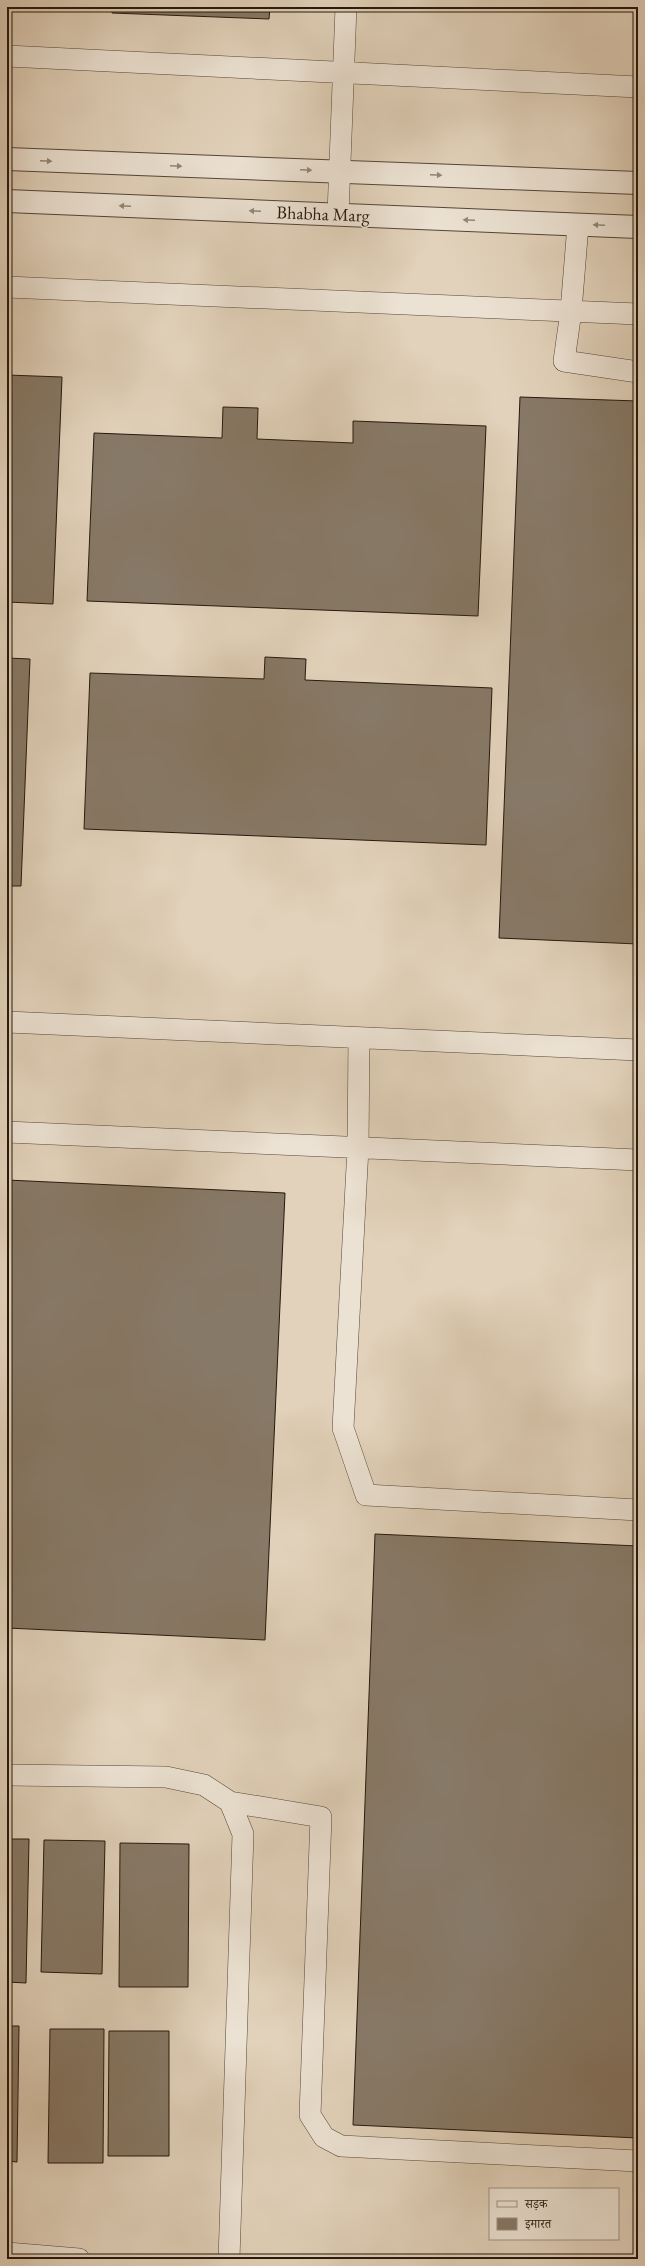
<svg xmlns="http://www.w3.org/2000/svg" width="645" height="2266" font-family="'EB Garamond','Noto Serif Devanagari',serif">
<style>
.building{fill:#877967;stroke:#25180d}
.lines{fill:none;stroke-linecap:round;stroke-linejoin:round}
.service-casing{stroke:#544638;stroke-width:22}
.tertiary-casing{stroke:#544638;stroke-width:24}
.service{stroke:#ece2d3;stroke-width:21}
.tertiary{stroke:#ece2d3;stroke-width:22}
.oneway{fill:#92877a}
.labels{text-anchor:middle;stroke-width:3;stroke-linejoin:round;paint-order:stroke}
.street-label{font-size:18px;fill:#25180d;stroke:#ece2d3}
</style>
<rect width="100%" height="100%" fill="#e2d2bb"/>
<filter id="stains"><feTurbulence type="fractalNoise" baseFrequency=".005" numOctaves="4"/><feColorMatrix values="0 0 0 0 .2 0 0 0 0 .09 0 0 0 0 .02 0 0 0 .5 -.17"/></filter>
<radialGradient id="worn" r=".72"><stop offset=".6" stop-color="#630" stop-opacity="0"/><stop offset="1" stop-color="#630" stop-opacity=".3"/></radialGradient>
<path class="building" d="M112,7h158l-1,12 -157,-6z
M7,375l55,2 -9,227 -46,-2z
M520,397l118,4v543l-139,-6z
M223,407l35,1 -1,31 96,4v-22l133,5 -8,190 -391,-15 7,-168 128,5z
M265,657l41,2 -1,21 187,8 -6,157 -402,-16 6,-156 174,6z
M7,658l23,1 -9,227h-14z
M7,1180l278,13 -20,447 -258,-12z
M375,1534l263,12v592l-285,-13z
M7,1839h22l-3,144 -19,-1z
M44,1840l61,1 -3,133 -61,-2z
M120,1843l69,1 -1,143h-69z
M7,2026h12l-2,136 -10,-1z
M50,2029h54l-1,134h-55z
M109,2031h60v125h-61z"/>
<g class="lines">
<defs>
<path id="service" d="M7,56l631,31
M338,214l8,-207
M578,225l-7,86 -7,50 74,11
M7,287l631,27
M7,1022l631,28
M359,1038l-1,110 -15,280 23,67 272,15
M7,1132l631,28
M7,1775l159,2 38,8 26,17 13,32 -14,425
M230,1802l91,15 -11,298 14,22 17,9 297,15
M7,2253l72,6"/>
<path id="tertiary" d="M7,159l631,24
M7,201l631,26"/>
</defs>
<use href="#service" class="service-casing"/>
<use href="#tertiary" class="tertiary-casing"/>
<use href="#service" class="service"/>
<use href="#tertiary" class="tertiary"/>
</g>
<defs><path id="oneway-solid" d="M-6-.8H1V-3.2L6.5 0L1 3.2V.8H-6Z"/></defs>
<g class="oneway">
<use href="#oneway-solid" transform="translate(46 161) rotate(2)"/>
<use href="#oneway-solid" transform="translate(176 166) rotate(2)"/>
<use href="#oneway-solid" transform="translate(306 170) rotate(2)"/>
<use href="#oneway-solid" transform="translate(436 175) rotate(2)"/>
<use href="#oneway-solid" transform="translate(125 206) rotate(-178)"/>
<use href="#oneway-solid" transform="translate(255 211) rotate(-178)"/>
<use href="#oneway-solid" transform="translate(469 220) rotate(-178)"/>
<use href="#oneway-solid" transform="translate(599 225) rotate(-178)"/>
</g>
<g class="labels">
<g class="street-label">
<text transform="translate(323 214) rotate(2)" y="6">Bhabha Marg</text>
</g>
</g>
<rect width="645" height="2266" fill="none" stroke="#e2d2bb" stroke-width="24"/>
<rect x="8" y="8" width="629" height="2250" fill="none" stroke="#25180d" stroke-width="2"/>
<rect x="12" y="12" width="621" height="2242" fill="none" stroke="#25180d"/>
<rect x="489" y="2188" width="130" height="52" fill="#ece2d3" stroke="#9c9184"/>
<rect x="497" y="2201" width="20" height="6" fill="#ece2d3" stroke="#9c9184"/>
<text x="525" y="2208" font-size="12" fill="#25180d">सड़क</text>
<rect x="497" y="2218" width="20" height="12" fill="#877967" stroke="#9c9184"/>
<text x="525" y="2228" font-size="12" fill="#25180d">इमारत</text>
<rect width="100%" height="100%" filter="url(#stains)"/>
<rect width="100%" height="100%" fill="url(#worn)"/>
</svg>
